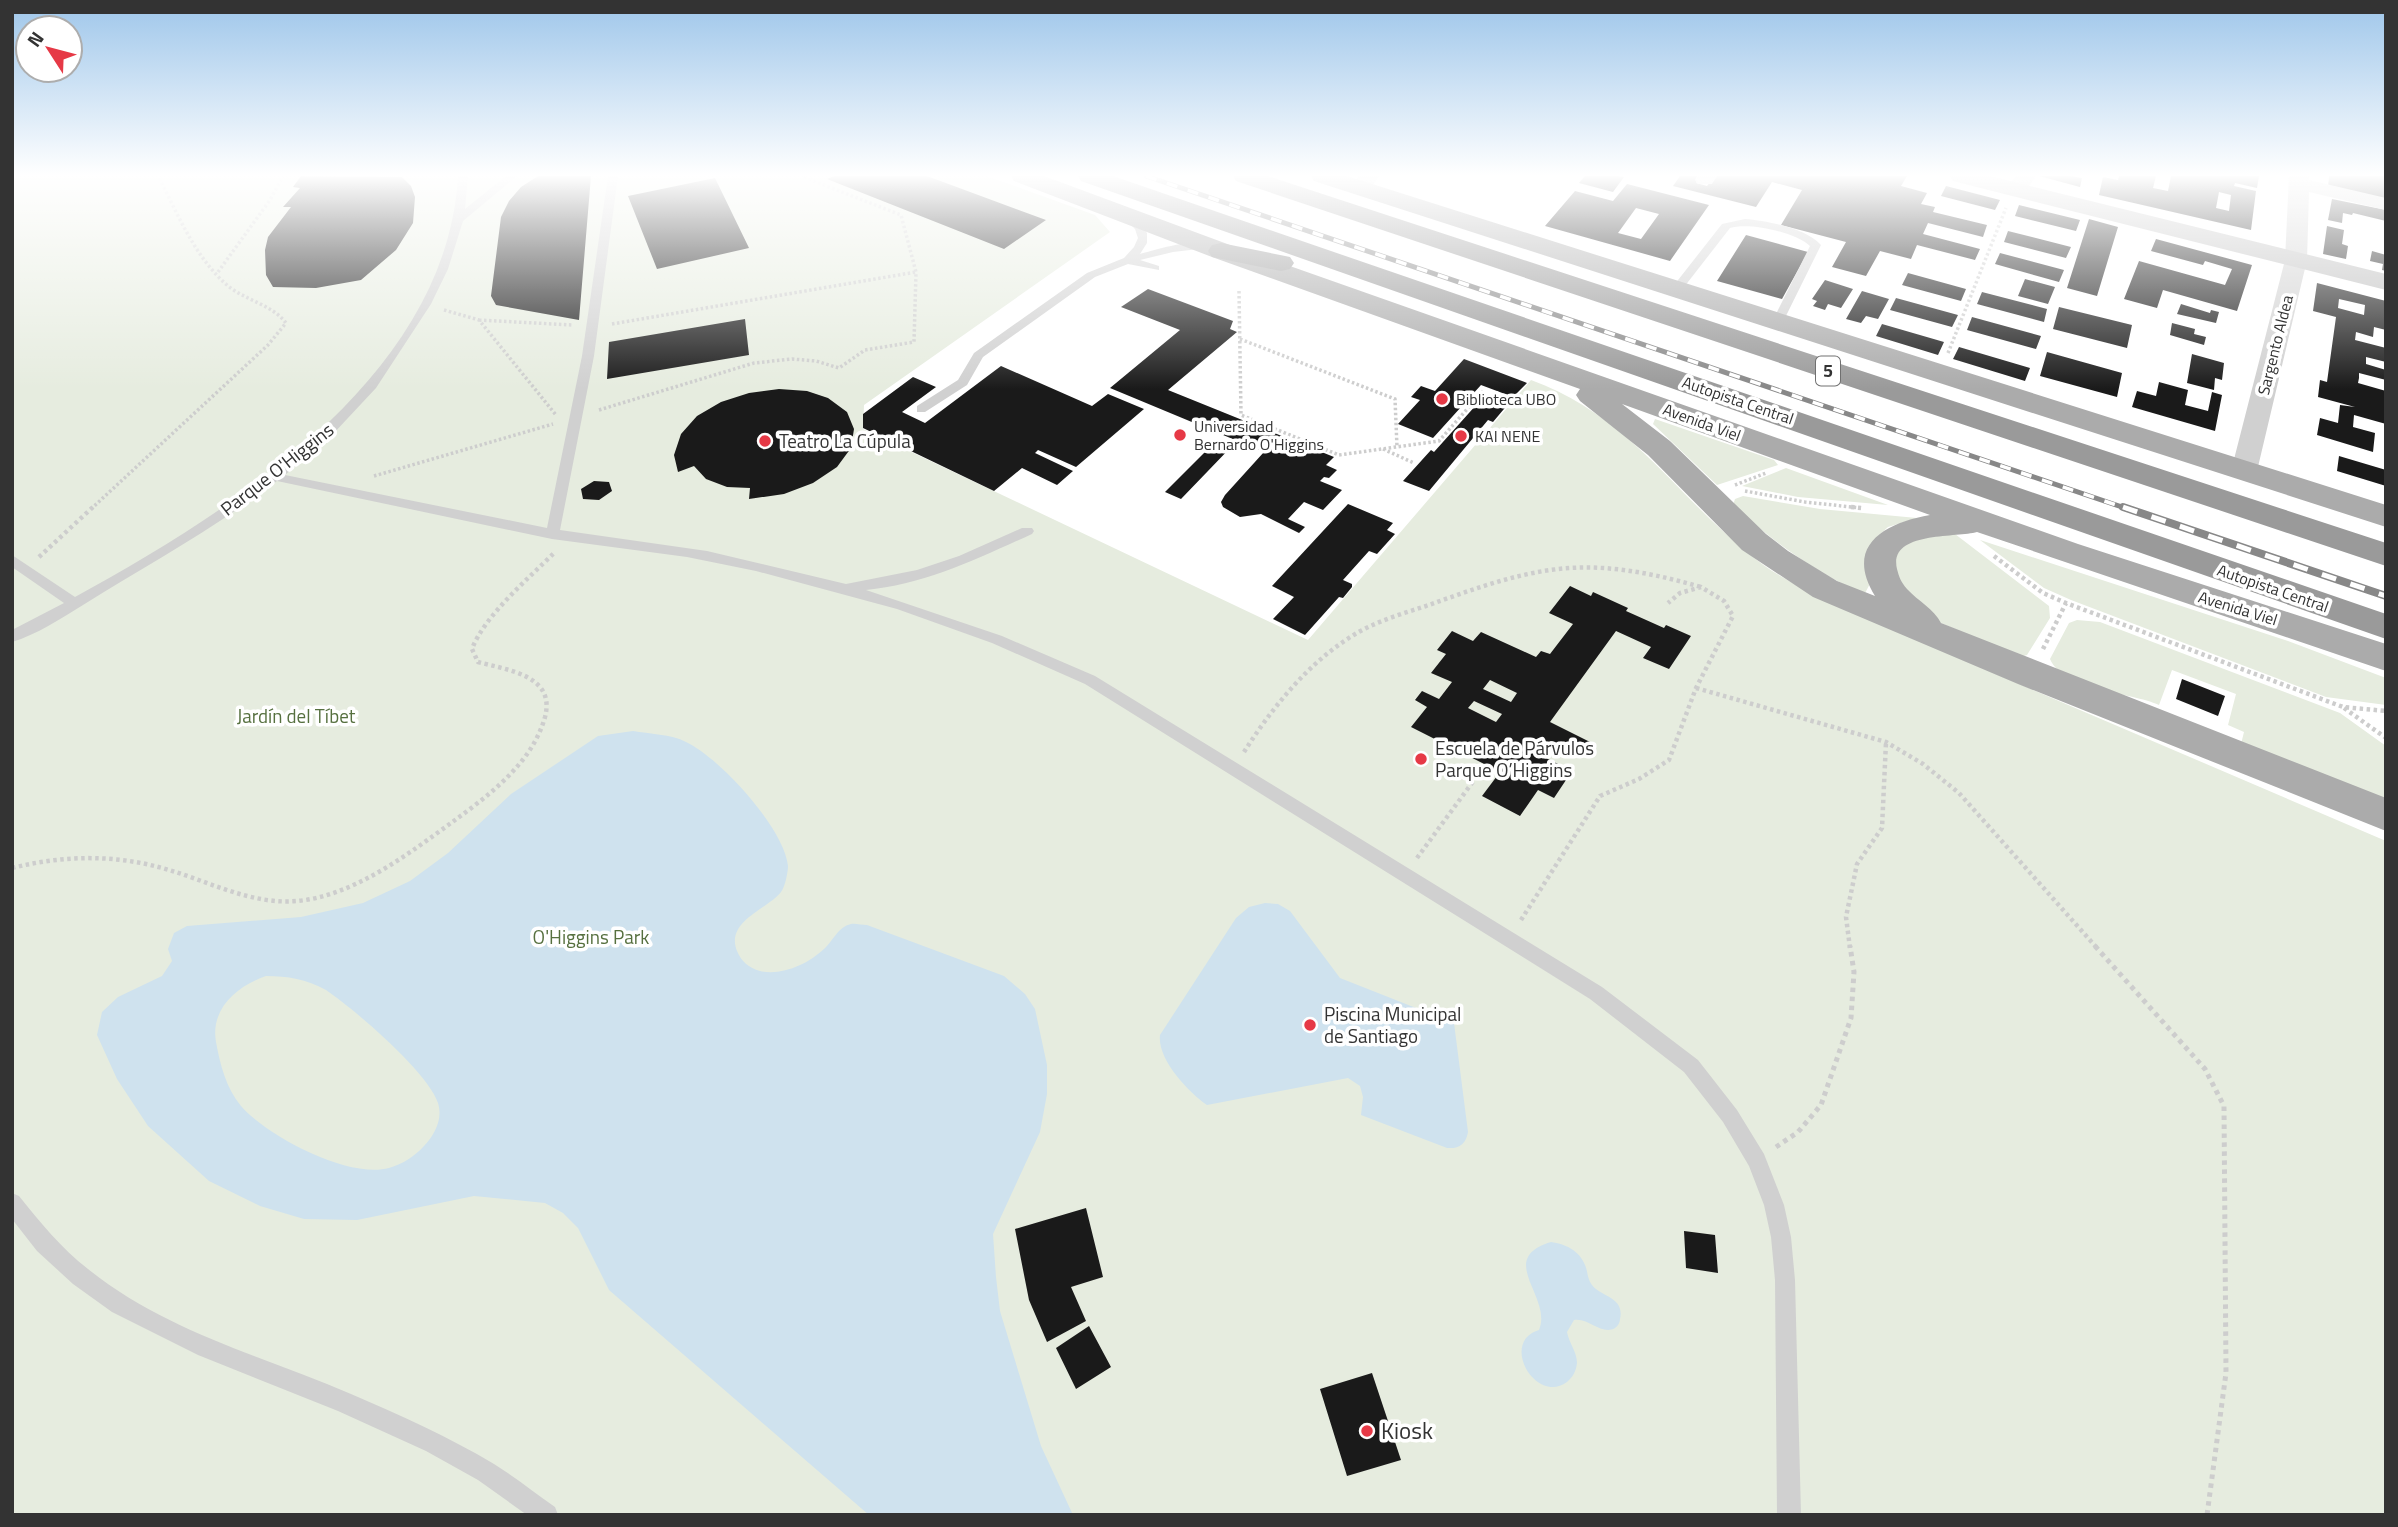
<svg xmlns="http://www.w3.org/2000/svg" width="2398" height="1527" font-family="'Titillium Web',sans-serif">
<style>
.green{fill:#e6ecdf}
.water{fill:#cfe2ee;fill-rule:evenodd}
.building{fill:#1a1a1a;fill-rule:evenodd}
.lines{fill:none;stroke-linecap:round;stroke-linejoin:round}
.path-far2{stroke:#cdcdcd;stroke-width:3.5;stroke-dasharray:2.5 2.5;stroke-linecap:butt}
.path-far1{stroke:#cdcdcd;stroke-width:4.5;stroke-dasharray:3.5 3.5;stroke-linecap:butt}
.path{stroke:#cdcdcd;stroke-width:5;stroke-dasharray:4.5 4.5;stroke-linecap:butt}
.lane{fill:#d0d0d0;fill-rule:evenodd}
.street{fill:#d0d0d0;fill-rule:evenodd}
.secondary{fill:#bdbdbd;fill-rule:evenodd}
.primary{fill:#ababab;fill-rule:evenodd}
.highway{fill:#9a9a9a;fill-rule:evenodd}
.rail-far1-casing{stroke:#888;stroke-width:5}
.rail-casing{stroke:#888;stroke-width:8}
.rail-far1{stroke:#fff;stroke-width:3.5;stroke-dasharray:11;stroke-linecap:butt}
.rail{stroke:#fff;stroke-width:5;stroke-dasharray:15;stroke-linecap:butt}
.poi-dot{fill:#e63946;stroke:#fff;stroke-width:2.5}
.labels{text-anchor:middle;stroke-width:7;stroke-linejoin:round;paint-order:stroke}
.far-street-label{font-size:16px;fill:#333;stroke:#fff}
.far-poi-label{font-size:16px;fill:#333;stroke:#fff;text-anchor:start}
.shield{fill:#fff;stroke:#707070;stroke-width:2}
.shield-label{font-size:18px;font-weight:bold;fill:#333}
.poi-label{font-size:19px;fill:#333;stroke:#fff;text-anchor:start}
.street-label{font-size:19px;fill:#333;stroke:#fff}
.park-label{font-size:19px;fill:#56703f;stroke:#fff}
.near-poi-label{font-size:23px;fill:#333;stroke:#fff;text-anchor:start}
</style>
<rect width="100%" height="100%" fill="#fff"/>
<path class="green" d="M12,176h975l108,39 15,17 -246,173 -1,24 445,211 223,-260c98,36 140,110 216,172 30,26 66,42 102,59l537,230v674h-2374z
M1655,419l119,41 4,5 -61,20 -64,-61z
M1786,468l102,37 -90,-8 -56,-11z
M1743,496l77,13 97,9 -29,9 -13,12 -3,41 -8,15c-51,-25 -90,-52 -131,-90l2,-6z
M1955,534l94,72 1,12 -23,37 -7,2 -86,-37 -38,-37c-1,-8 -4,-20 -1,-27 9,-21 42,-20 60,-22z
M1980,540l308,101 98,37v27l-60,-8 -255,-97 -27,-12z
M2077,620l23,2 240,91 46,33v57l-145,-59 3,-12 -16,-7 8,-31 -64,-24 -13,35c-28,-13 -95,-14 -109,-46l19,-36z"/>
<path class="water" d="M633,731c16,3 38,3 53,11 34,16 98,86 102,124 0,6 -3,21 -7,26 -13,17 -56,29 -44,59 4,10 12,17 23,20 22,5 48,-7 64,-22 9,-8 14,-22 27,-25 4,-1 11,1 16,1l137,51 21,18 10,15 12,56v29l-7,38 -47,102 3,43 4,34 41,135 32,69h-204l-260,-225 -31,-62 -15,-15 -18,-10 -71,-7 -117,24 -53,-1 -44,-13 -51,-25 -61,-55 -31,-47 -20,-44 5,-23 16,-15 44,-21 10,-15 -4,-12 6,-16 13,-7 114,-9 62,-14 47,-22 38,-28 63,-59 87,-58zM266,976c22,0 40,3 60,14 28,19 102,82 112,113 5,16 -3,31 -14,43 -9,10 -21,18 -35,22 -41,11 -122,-32 -148,-62 -15,-18 -21,-42 -25,-64 -6,-34 22,-56 50,-66z
M1265,903l13,1 12,7 50,67 114,45 14,109c-2,12 -9,17 -21,16l-86,-33 2,-18 -3,-11 -12,-8 -141,27c-19,-13 -50,-46 -47,-70l76,-117 13,-11z
M1551,1242c14,2 28,8 34,23 3,7 2,13 7,20 9,12 33,12 28,34 0,3 -2,7 -5,9 -13,8 -27,-11 -41,-8l-7,12c2,11 10,20 10,31 -1,8 -4,14 -10,19 -31,23 -68,-40 -28,-52 14,-33 -44,-71 12,-88z"/>
<path class="building" d="M301,176l101,1 9,9 4,11 -2,26 -17,27 -35,30 -45,8 -43,-1 -7,-12 -1,-25 3,-13 23,-30h-8l17,-19 -7,-1z
M538,176h53l-12,144 -83,-15 -5,-9 10,-79 8,-16 12,-14z
M834,176h93l119,44 -42,29 -177,-70z
M1585,176h33l6,1 -11,15 -34,-9z
M1680,176h22l-6,7 11,3 8,-10h192l-6,10 26,7 -6,11 14,3 -2,5 54,13 -4,12 -55,-14 -5,11 57,15 -5,11 -58,-15 -6,14 -31,-8 -14,25 -34,-9 14,-25 -65,-17 21,-35 -30,-8 -16,25 -83,-21z
M2039,176h32l11,2 -2,9z
M2119,176h37l-3,12 15,3 3,-15h88l-2,12 -22,-5 -1,3 22,5 -5,39 -152,-35 4,-18 15,3zM2219,192l12,3 -2,16 -13,-3z
M2329,176h57v25l-58,-13z
M715,178l34,70 -92,21 -29,-73z
M1627,184l82,21 -39,56 -125,-35 30,-35 38,10zM1636,208l23,6 -18,25 -23,-6z
M1946,186l54,14 -5,10 -54,-14z
M2332,199l54,11v11l-33,-8 -1,2 -9,-2 -1,10 -14,-3z
M2019,205l61,15 -4,11 -61,-15z
M2089,219l29,8 -21,69 -30,-8z
M2327,226l17,4 -2,14 6,2 -2,13 -23,-5z
M2008,231l63,16 -5,11 -62,-16z
M1746,235l62,17 -26,47 -65,-18z
M2156,239l96,26 -15,46 -74,-21 -6,18 -33,-9 15,-38 86,24 7,-16 -27,-8 -2,4 -52,-14z
M2372,251l14,4v16l-4,-1 1,-6 -13,-3z
M2000,253l64,17 -5,12 -64,-18z
M1908,273l58,16 -5,12 -59,-16z
M2025,279l30,8 -7,17 -30,-8z
M1825,280l28,9 -12,19 -13,-4 -3,6 -12,-4 4,-5 -5,-2z
M2317,283l69,18v29l-12,-3 -1,10 -17,-5 -1,8 31,8v14l-20,-5v7l20,6v10l-27,-7v5l-1,5 28,8v33l-32,-9 -1,12 22,6 -2,19 -56,-17 3,-17 18,5 2,-18 15,2 -37,-10 2,-17 7,2 9,-65 -23,-6zM2339,299l26,6 -1,10 -26,-7z
M1148,289l85,32 -3,8 7,3 -69,58 166,67 -8,8 11,5 -8,8 -5,-1 -4,4 22,9 -19,20 -19,-8 -16,17 17,8 -6,6 -38,-19 -21,3 -17,-10 -2,-5 4,-7 39,-43 -154,-64 70,-58 -59,-23z
M1862,291l27,8 -11,20 -12,-3 -5,7 -15,-4z
M1982,292l65,17 -3,13 -67,-18z
M1896,298l62,17 -6,12 -62,-17z
M2181,304l29,9 1,-3 8,2 -3,11 -39,-9z
M2059,307l73,18 -5,23 -74,-19z
M1972,317l69,19 -5,13 -69,-19z
M745,319l4,36 -142,24 2,-37z
M2172,323l23,6 -1,5 12,3 -2,8 -34,-10z
M1882,324l62,18 -6,13 -62,-19z
M1959,347l71,21 -5,13 -72,-22z
M2047,352l75,21 -5,24 -77,-21z
M2192,354l32,9 -2,17 -7,-2 -1,12 -27,-7z
M1464,359l63,24 -14,14 -32,-12 -48,53 -35,-14 22,-24 -9,-3 10,-11 14,5z
M1001,366l91,40 16,-12 36,15 -68,58 -38,-17 -3,3 38,18 -16,14 -35,-17 -28,23 -131,-63v-14l50,-37 23,10 -34,25 23,11z
M2159,382l29,8 -3,15 23,6 4,-19 10,3 -7,36 -83,-24 5,-16 19,5z
M779,389l28,2 21,7 19,14 7,17 -3,19 -14,19 -24,16 -29,11 -35,5 1,-11 -23,-1 -21,-8 -12,-13 -16,6 -4,-17 7,-21 16,-18 24,-14 28,-9z
M1486,394l23,9 -16,19 -5,-2 -59,71 -26,-10 28,-31 3,2z
M1218,439l15,6 -52,54 -16,-7z
M2339,456l47,14v16l-49,-15z
M594,481l15,1 3,9 -13,9 -16,-1 -2,-10z
M1348,504l45,19 -6,7 8,4 -18,20 -8,-3 -26,29 9,4v3l-9,11 -4,-1 -34,38 -32,-16 21,-22 -22,-11z
M1570,586l21,10 2,-4 35,16 -2,3 38,17 2,-3 25,11 -22,33 -26,-11 8,-11 -35,-16 -66,91 40,20 -11,16 -40,-20 -9,12 42,21 -18,27 -16,-8 -18,26 -38,-20 18,-24 -89,-45 16,-20 -12,-7 7,-9 17,8 13,-17 -21,-9 15,-19 -9,-4 15,-19 21,10 8,-9 55,25 5,-6 9,3 23,-30 -24,-11zM1490,680l27,13 -6,9 -28,-13zM1474,701l28,13 -6,8 -28,-14z
M2182,679l43,17 -7,20 -42,-17z
M1086,1208l17,69 -32,10 15,34 -39,21 -18,-42 -14,-71z
M1684,1231l31,4 3,38 -32,-5z
M1089,1326l22,41 -35,22 -20,-41z
M1372,1373l29,87 -54,16 -27,-87z"/>
<g class="lines">
<path class="path-far2" d="M218,272l52,-72 13,-24
M1239,291l2,124 98,40 100,-14 45,-51
M444,310l35,10 77,95
M479,320l93,5
M612,324l304,-52
M1240,339l155,60 2,48
M1948,353l58,-145
M599,410l155,-47 38,-4 24,2 23,7 26,-18 49,-8 2,-70 -15,-57 -100,-39
M1383,449l31,14
M374,476l179,-52
M1735,485l31,-12
M1745,491l60,11 56,6
M91,509l177,-164 18,-22c-13,-18 -42,-23 -59,-38 -33,-29 -49,-71 -69,-109"/>
<path class="path-far1" d="M1851,507l10,1
M1994,556l49,37 23,10
M39,557l54,-50
M2043,649l23,-46 277,104 43,4
M1696,688l190,54 37,22 36,29 138,155
M2344,708l42,30
M1244,752c28,-44 63,-88 108,-116 22,-14 49,-22 74,-30 45,-16 95,-35 144,-38 44,-3 89,7 131,19
M1417,858l63,-86
M12,868c52,-13 105,-14 157,2 41,12 83,35 128,31 56,-5 110,-46 154,-78 37,-27 81,-59 94,-106 11,-42 -38,-47 -67,-55l-6,-13c13,-34 56,-70 82,-96
M1521,920l79,-124 39,-17 30,-19 27,-72 37,-72 -9,-15 -23,-14 -21,6 -12,10
M1850,948l-4,-31 11,-53 25,-36 4,-86"/>
<path class="path" d="M2095,946l110,123 19,37 2,267 -19,142
M1776,1147l22,-15 23,-27 30,-87 3,-46 -4,-26"/>
<path class="lane" d="M458,176h10l-3,33 41,-33h11l-54,45 -15,48 -17,35 -55,84 -43,46 -48,41 262,53 35,-172 26,-180h10l-24,180 -34,174 147,21 139,33 71,-14 42,-14 63,-28h10l2,3 -2,3c-53,24 -108,51 -166,56l136,46 93,40 507,311 96,73 39,50 27,44 20,51 7,32 4,43 6,235h-24l-2,-235 -4,-43 -7,-32 -15,-39 -26,-44 -39,-50 -94,-73 -505,-315 -93,-41 -95,-34 -141,-38 -69,-14 -135,-18 -275,-58c-62,47 -128,83 -194,124 -21,13 -47,30 -71,37v-12l52,-27 -52,-36v-12l63,42c157,-86 372,-221 383,-421z
M1123,214h8l16,19v10l-7,11c16,-4 59,-18 72,-9l-5,3 -34,4 -33,8 19,6v4l-31,-6 -33,13 -112,80 -16,28 -42,27h-8v-6l41,-26 16,-27 113,-80 37,-15 10,-11 4,-9 -3,-9 -13,-13z
M1745,219c23,2 60,9 76,26l-39,79 -10,-2 38,-76c-15,-14 -61,-24 -80,-18l-49,63 -10,-2 51,-65z
M12,1193l7,3c21,26 42,52 69,73 77,62 174,87 263,125 49,21 98,43 143,70 21,13 41,29 61,43l3,8h-31l-49,-35 -52,-29 -88,-40 -140,-56 -86,-43 -39,-28 -36,-33 -25,-32z"/>
<path class="street" d="M1359,176h20c-7,11 -12,19 -26,15l-3,-4z
M1697,176h20l-5,8h-14l-3,-4z
M2016,176h20c-8,11 -12,21 -27,17l-3,-4z
M2289,176h20v4l77,18v12l-77,-18 -2,68 -50,211 -4,6 -9,2 -9,-2 -4,-6 54,-211z"/>
<path class="secondary" d="M1950,176h40l396,98v16l-433,-109z"/>
<path class="primary" d="M1011,176h33l186,69 848,299 308,100v27l-409,-139c-21,6 -89,-1 -80,37 2,8 4,13 10,20 11,12 27,20 34,34l445,175v33l-368,-147 -205,-87 -71,-47 -94,-95 -68,-54 -4,-6 4,-6 -368,-132 -198,-76zM1622,404l308,111c-46,8 -86,31 -55,81l-38,-15 -49,-30 -22,-17 -96,-93z
M1311,176h36l1039,329v22l-1072,-346z"/>
<path class="highway" d="M1078,176h35l1273,438v25l-1305,-458z
M1233,176h35l1118,367v23l-1150,-385z
M1221,243l69,14 4,6 -4,6 -9,2 -69,-14 -4,-6 4,-6z"/>
<defs>
<path id="rail-far1" d="M1146,176l982,333"/>
<path id="rail" d="M2123,507l263,89"/>
</defs>
<use href="#rail-far1" class="rail-far1-casing"/>
<use href="#rail" class="rail-casing"/>
<use href="#rail-far1" class="rail-far1"/>
<use href="#rail" class="rail"/>
</g>
<linearGradient id="sky" x2="0" y2="1"><stop stop-color="#9ec6ea"/><stop offset="0.45" stop-color="#fff"/><stop offset="1" stop-color="#fff" stop-opacity="0"/></linearGradient>
<rect width="2398" height="389" fill="url(#sky)"/>
<g class="poi-dot">
<circle cx="1442" cy="399" r="7"/>
<circle cx="1180" cy="435" r="7"/>
<circle cx="1461" cy="436" r="7"/>
<circle cx="765" cy="441" r="7"/>
<circle cx="1421" cy="759" r="7"/>
<circle cx="1310" cy="1025" r="7"/>
<circle cx="1367" cy="1431" r="7"/>
</g>
<g class="labels">
<g class="far-street-label">
<text transform="translate(2275 345) rotate(-76)" y="6">Sargento Aldea</text>
<text transform="translate(1738 400) rotate(19)" y="6">Autopista Central</text>
<text transform="translate(1702 422) rotate(20)" y="6">Avenida Viel</text>
<text transform="translate(2273 588) rotate(19)" y="6">Autopista Central</text>
<text transform="translate(2238 608) rotate(17)" y="6">Avenida Viel</text>
</g>
<g class="far-poi-label">
<text x="1456" y="405">Biblioteca UBO</text>
<text x="1194" y="432">Universidad<tspan x="1194" dy="18">Bernardo O'Higgins</tspan></text>
<text x="1475" y="442">KAI NENE</text>
</g>
<rect class="shield" x="1816" y="356.5" width="24" height="29" rx="5"/>
<g class="shield-label">
<text x="1828" y="377">5</text>
</g>
<g class="poi-label">
<text x="779" y="448">Teatro La Cúpula</text>
<text x="1435" y="755">Escuela de Párvulos<tspan x="1435" dy="22">Parque O’Higgins</tspan></text>
<text x="1324" y="1021">Piscina Municipal<tspan x="1324" dy="22">de Santiago</tspan></text>
</g>
<g class="street-label">
<text transform="translate(277 469) rotate(-38)" y="7">Parque O'Higgins</text>
</g>
<g class="park-label">
<text x="296" y="723">Jardín del Tíbet</text>
<text x="591" y="944">O'Higgins Park</text>
</g>
<g class="near-poi-label">
<text x="1381" y="1439">Kiosk</text>
</g>
</g>
<rect width="2398" height="1527" fill="none" stroke="#333333" stroke-width="28"/>
<g transform="translate(49 49) rotate(306)"><circle r="33" fill="#ffffff" stroke="#adadad" stroke-width="2"/>
<path d="M0-5L12 26L0 18L-12 26Z" fill="#e63946"/>
<text y="-10" font-size="19" font-weight="bold" text-anchor="middle" fill="#333333">N</text>
</g>
</svg>
